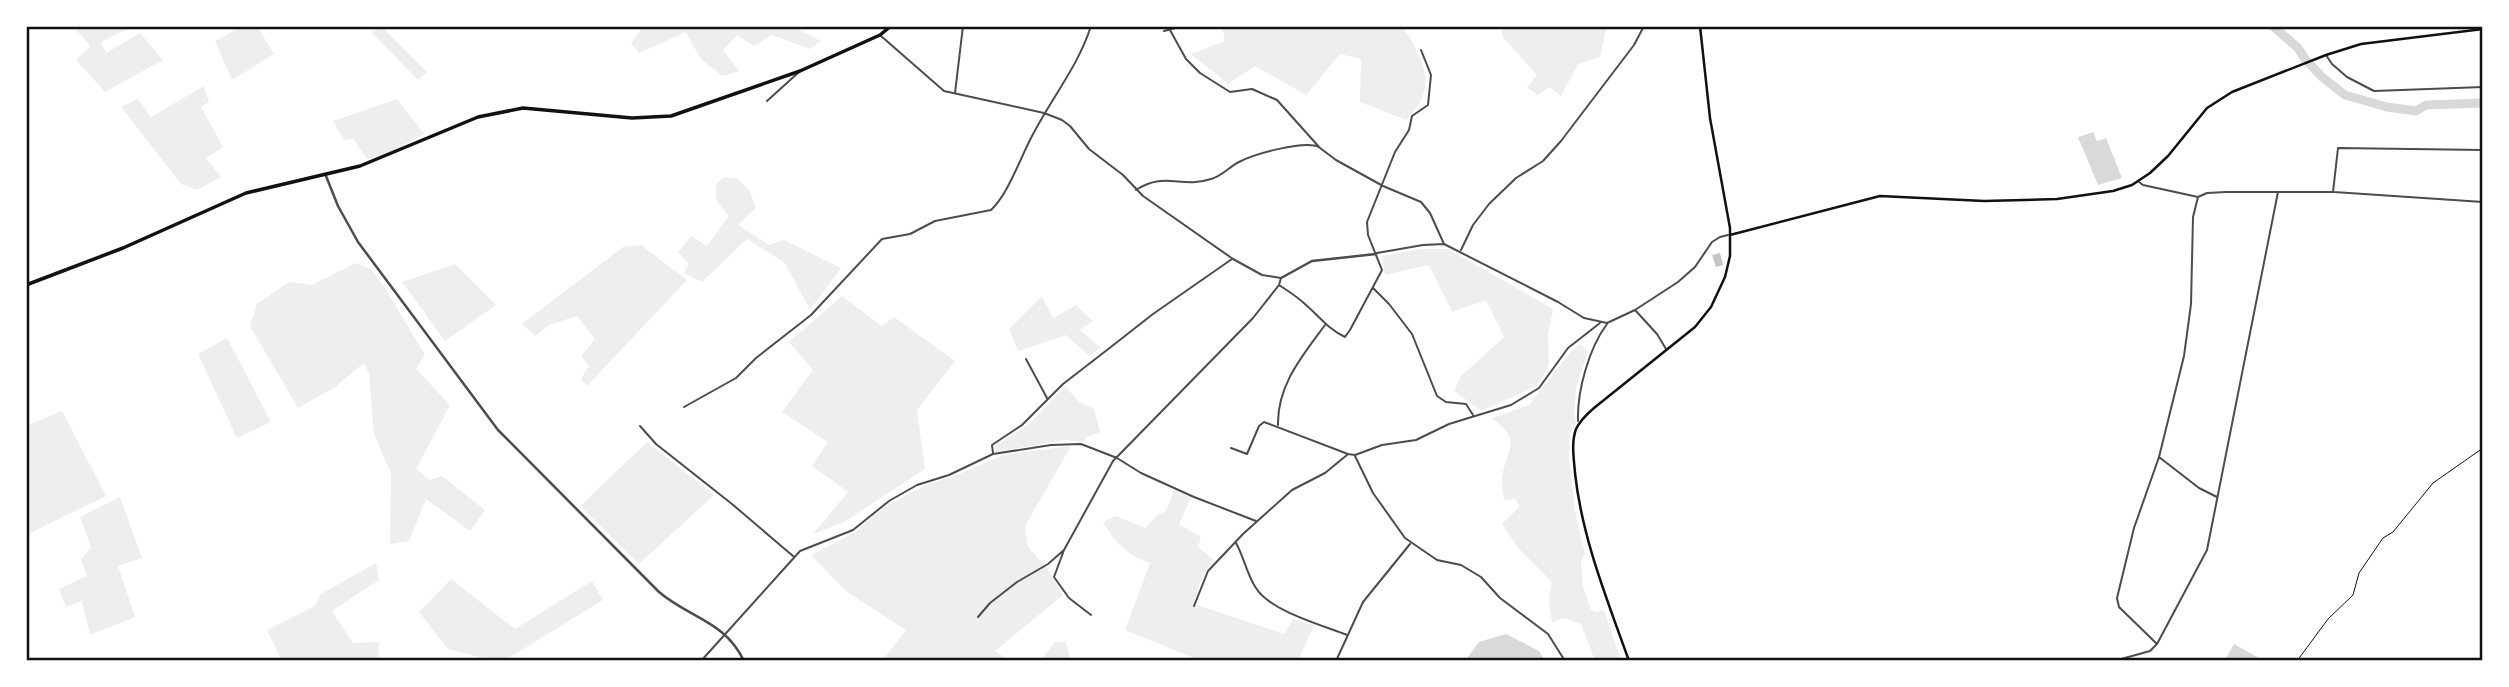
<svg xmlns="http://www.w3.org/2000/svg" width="2509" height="687" font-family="Cabin,sans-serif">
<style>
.green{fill:#eee}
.water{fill:#d9d9d9}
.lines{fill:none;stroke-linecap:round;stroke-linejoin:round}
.river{stroke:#d9d9d9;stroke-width:9}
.building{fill:#c4c4c4}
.path{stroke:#111;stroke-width:1}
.minor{stroke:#4c4c4c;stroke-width:2}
.tertiary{stroke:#4c4c4c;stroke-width:2.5}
.secondary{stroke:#111;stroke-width:2.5}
.primary{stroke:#111;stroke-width:3.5}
.neatline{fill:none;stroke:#111;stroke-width:2.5}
</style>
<rect width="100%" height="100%" fill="#fff"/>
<path class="green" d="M73,26h60l-32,16 5,11 34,-20 23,27 -58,32 -29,-32 14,-14z
M243,26h14l17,28 -42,26 -17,-39z
M381,26l46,46 -9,8 -46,-47z
M644,26h147l30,15 -11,8 -38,-14 -18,11 -17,-11 -14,15 16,21 -17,5 -22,-18 -14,-26 -47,21 -8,-10z
M1222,26h180c15,22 32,50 18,76 -3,6 -9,12 -14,18l-46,-18 1,-43 -21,-5 -34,41 -51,-29 -27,18 -37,-30 34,-13z
M1503,26h104l-7,31 -22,7 -17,32 -12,-9 -11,8 -11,-7 10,-13 -35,-39z
M204,86l5,16 -8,5 22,40 -17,11 15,19 -24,13 -16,-6 -60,-77 17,-8 13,18z
M397,99l27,35 -41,22 -16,3 -14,-20 -9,1 -11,-19z
M724,177l14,2 12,13 6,16 -18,17 31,20 15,-5 57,28 -31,42 -25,-47 -38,-24 -45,43 -18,-9 5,-10 -11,-10 13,-17 16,10 22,-30 -13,-16v-16z
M641,245l46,35 -100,106 -6,-7 8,-13 -8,-10 14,-17 -18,-23 -28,9 -14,11 -13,-12 101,-77z
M1419,249h29l105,60 -5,27 1,29 -12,21 -56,25 -27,-20 7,-15 43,-39 -18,-37 -34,12 -23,-47 -44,10 -3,-19z
M356,263l15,6 13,17 41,69 -9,14 34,36 -34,64 14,11 12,-4 43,34 -15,21 -44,-32 -17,42 -19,3 1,-71 -17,-39 -5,-60 -5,-11 -29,24 -37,21 -48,-82 7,-22 32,-22 23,3z
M455,264l41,41 -51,36 -43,-59z
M842,296l40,30 12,-9 61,44 -38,49 8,59 -81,53 -31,12 35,-42 -36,-26 16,-24 -46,-30 31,-42 -24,-28z
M1042,296l11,22 23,-13 17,16 -13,9 21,18 -12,8 -23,-21 -48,16 -9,-22z
M227,338l44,84 -34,16 -39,-84z
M1581,344l7,8 -12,36 -2,25 2,9 -6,12 -1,23 6,54 10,42 -4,9 2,24 8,24 6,2 7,-2 17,51h-26l-14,-37 -18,-6 -11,5 -3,-23 3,-18 -33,-33 -17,-25 17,-17 -3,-8 -12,1c-1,-7 -3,-15 -2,-23 5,-30 21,-36 -10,-59l37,-13 42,-54z
M1065,386l14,16 15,7 6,23 -14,5 -2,5 -20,-2 -68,12 -1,-6 35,-23z
M62,411l44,85 -80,39v-109z
M647,442l67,53 -75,69 -59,-58z
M1071,446l-46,80 3,21 19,21 16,27 -68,56 15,10h-128l24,-31 -59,-38 -36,-37 43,-22 29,-25 44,-24 25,-7 51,-22z
M1174,490l17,7 -12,27 22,13 -3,10 15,12 -12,21 -7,24 90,30 9,-15 21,6 -16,36h-97l-76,-31 25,-67c-23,-8 -35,-20 -47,-41l13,-6 29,12 11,-12 10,-5z
M120,497l22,61 -24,8 17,51 -45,18 -8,-34 -16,6 -7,-18 28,-13 -6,-17 10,-12 -11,-30z
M376,563l3,17 -47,31 21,32 26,-1 -1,19h-96l-15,-31 48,-24 6,-12z
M451,579l64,50 77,-48 11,19 -99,61h-9l-47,-12 -29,-37z
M1055,642h11l5,19h-31z"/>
<path class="water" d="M2093,132l4,9 9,-3 16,40 -24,7 -20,-48z
M1506,634l33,17 6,10h-80l14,-19z
M2234,644l30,17h-34l-4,-3z"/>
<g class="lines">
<path class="river" d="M2273,26l25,22 7,11 17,18 23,18 42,12 29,4 10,-6 57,-2"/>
</g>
<path class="building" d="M1720,253l3,12 -7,2 -4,-12z"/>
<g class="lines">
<path class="path" d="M2297,661l31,-42 25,-24 6,-22 24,-35 10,-6 40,-49 50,-35"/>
<path class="minor" d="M637,26h1
M1170,30l16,29 14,14 30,19 22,-3 25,11 43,48 16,12 47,26 38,16 9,11 14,31
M1164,31l19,-5
M881,36l63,55 100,22 18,7 8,6 19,23 34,26 20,21 90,63 29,16 19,3 -2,7 -26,33 -140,143 -49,89 -16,14 -31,18 -27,21 -12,14
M2326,55l6,9 15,13 27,14 109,-4
M955,93l8,-67
M767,101l32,-29
M2139,182l4,3 55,12 9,-4 19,-1h107l5,-44 145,2
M1136,190c29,-19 45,-1 75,-11 11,-3 18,-12 28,-17 15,-8 65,-22 80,-15
M2334,192l149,10
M1461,250l12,-25 16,-21 27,-26 27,-17 18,-20 73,-96 10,-19
M1377,253l46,-8 21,-1 114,58 26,16 23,5 28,-13 43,-28 17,-15 17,-25 8,-5 8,-2
M1279,285c9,6 19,12 27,20 14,12 22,24 39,32l5,-7 32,-60 -14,-35 -1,-13 28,-70 14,-22 3,-14 16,-11 3,-30 -10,-25
M1373,288l16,16 23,30 25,62 9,6 20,2 7,11
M1635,310l22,24 9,15
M1026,359l21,39
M684,407l52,-29 20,-20 55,-43 71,-76 28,-5 25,-13 56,-11c17,-16 29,-51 40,-72 19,-38 47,-71 60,-112
M1578,421c-1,-30 11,-73 29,-97
M1278,425c-1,-40 25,-70 47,-100
M640,426l16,18 76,60 61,52
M1231,448l16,6 12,-28 5,-4 84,32 7,1 27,-10 34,-5 33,-16 62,-19 28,-17 29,-40 32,-25
M993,453l-1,-8 30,-20 41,-41 44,-34 46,-36 79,-55
M1355,456l18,37 32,45 32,22 24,5 20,12 19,21 48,36 17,27
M2159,457l40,31 18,9
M1236,543c8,14 11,32 20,45 14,23 66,37 91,47
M1064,550l-10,27 15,21 22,17
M1194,606l14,-35 35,-37 49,-44 33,-17 22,-18
M2157,644l-38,-37 -2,-9 17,-70 25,-71 25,-101 7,-52 2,-87 5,-20
M701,661l99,-110 53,-21 36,-29 28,-16 32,-10 44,-21 58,-9 30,-1 36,14 24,15 53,24 62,24
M1336,661l27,-59 47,-58
M2114,661l36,-10 7,-7 50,-94 71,-358"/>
<path class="tertiary" d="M326,176l12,30 20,36 140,188 161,162c32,27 66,29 85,69
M1281,278l31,-17 64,-7"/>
<path class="secondary" d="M1730,235l150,-39 104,5 73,-2 56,-8 19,-6 18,-12 18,-17 39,-48 25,-16 94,-37 35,-11 122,-15
M1629,661c-22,-62 -47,-123 -54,-188 -1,-14 -4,-30 1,-44 4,-8 11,-15 18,-21l101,-81 16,-20 14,-30 5,-21v-28l-20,-110 -10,-92"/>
<path class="primary" d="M26,285l97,-37 123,-55 114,-27 118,-49 45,-9 109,10 39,-2 129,-45 80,-36 11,-9"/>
</g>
<rect width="2509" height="687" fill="none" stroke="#ffffff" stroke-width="56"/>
<rect x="28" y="28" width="2453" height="631" class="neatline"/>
</svg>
